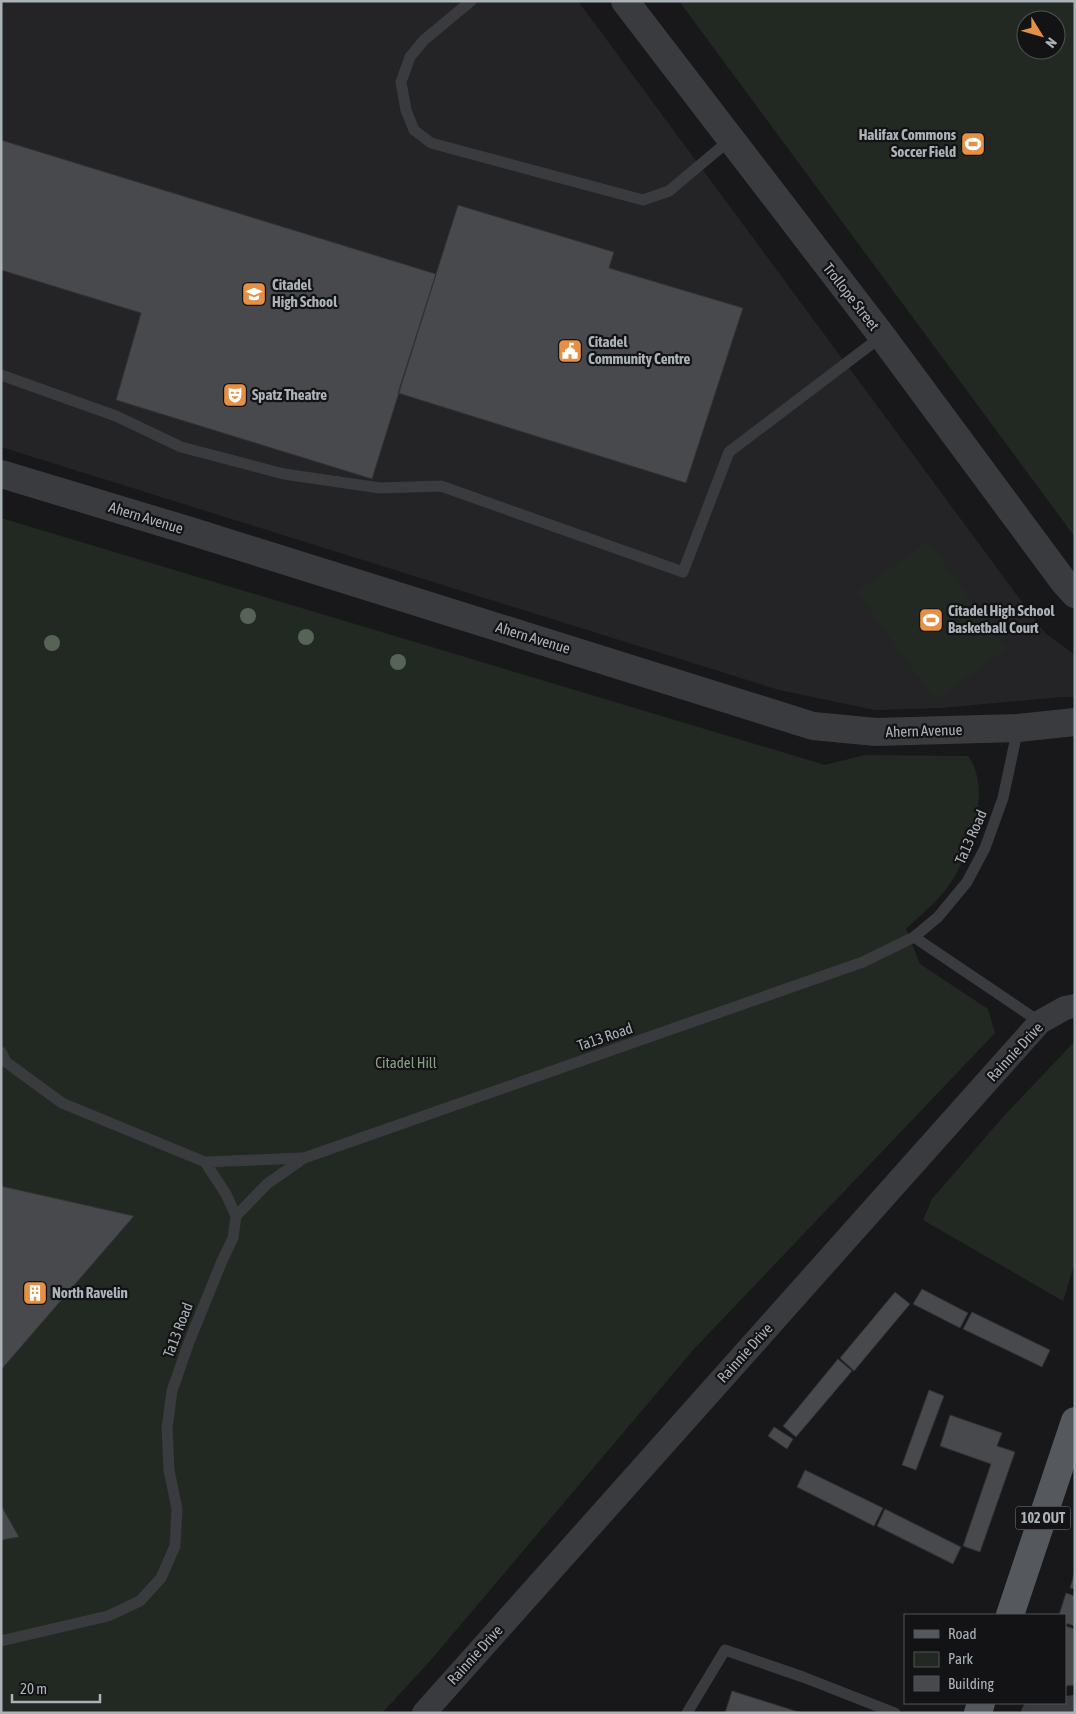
<svg xmlns="http://www.w3.org/2000/svg" width="1076" height="1714" font-family="'Asap Condensed',sans-serif">
<style>
.built{fill:#242426}
.green{fill:#222922;fill-rule:evenodd}
.building{fill:#47494c;stroke:#323235}
.lines{fill:none;stroke-linecap:round;stroke-linejoin:round}
.service{stroke:#393b3e;stroke-width:11}
.minor{stroke:#393b3e;stroke-width:24}
.tertiary{stroke:#393b3e;stroke-width:28}
.primary{stroke:#55585d;stroke-width:28}
.tree{fill:#556454}
.labels{text-anchor:middle;stroke-width:4.5;stroke-linejoin:round;paint-order:stroke}
.shield{fill:#131315;stroke:#7d8287;stroke-width:1}
.shield-label{font-size:14px;font-weight:bold;fill:#abb2b8}
.poi-label{font-size:15px;font-weight:bold;fill:#abb2b8;stroke:#131315;text-anchor:start}
.street-label{font-size:15px;fill:#abb2b8;stroke:#131315}
.park-label{font-size:15px;fill:#87a283;stroke:#131315}
</style>
<rect width="100%" height="100%" fill="#18181a"/>
<path class="built" d="M1,1h577l467,632 30,22v42h-13l-122,11 -65,2 -96,-20 -778,-243z"/>
<path class="green" d="M679,1h396v536zM1026,20h30v30h-30z
M1,518l824,247 40,-10 103,1c25,33 2,102 -21,132 -11,15 -28,28 -41,41l14,35 68,45 7,24 -301,316 -264,312 -48,52h-381z
M928,541l78,108 -71,51 -78,-108z
M1075,1041v221l-12,39 -140,-81 9,-21 71,-82z"/>
<path class="building" d="M1,140l435,134 -64,205 -256,-79 25,-87 -140,-43z
M458,205l156,47 -5,16 134,40 -57,175 -288,-90z
M1,1186l133,30 -133,154z
M922,1289l46,24 -8,15 -47,-24z
M895,1292l15,12 -56,67 -14,-13z
M972,1312l78,38 -8,17 -79,-38z
M838,1359l14,12 -56,66 -13,-11z
M929,1390l15,6 -28,74 -14,-5z
M950,1415l52,18 -5,13 18,6 -35,100 -17,-6 28,-82 -51,-18z
M774,1427l19,12 -6,10 -19,-13z
M805,1470l78,38 -9,18 -77,-39z
M1,1505l18,32 -18,3z
M885,1509l76,38 -8,17 -76,-38z
M1075,1571v18l-5,-1z
M1066,1593l9,3v30l-10,-3v-8h-6z
M1065,1626l10,3v52l-1,4 -9,1z
M732,1691l70,22h-77z"/>
<g class="lines">
<path class="service" d="M471,1l-47,39 -14,17 -9,25 5,28 8,20 17,13 212,57 26,-9 62,-52
M1,375l115,41 65,31 103,27 96,14 61,-2 242,86 46,-120 153,-116
M914,937l126,85
M1,1052l5,10 56,41 143,59 21,32 10,22 -3,22 -11,23 -33,81 -17,49 -5,37 2,42 8,39 -2,37 -14,32 -21,23 -32,15 -107,25
M205,1162l98,-4
M236,1216l31,-32 37,-26 559,-196 51,-25 24,-20 29,-35 18,-34 18,-50 15,-70
M687,1713l38,-63 78,27 92,36"/>
<path class="minor" d="M424,1713l616,-691 25,-14 10,-2
M1033,1713l42,-6"/>
<path class="tertiary" d="M625,1l257,335 182,246 11,12
M1,474l186,56 626,196 63,6 142,-4 57,-6"/>
<path class="primary" d="M1010,1615l65,-194
M978,1713l3,-10"/>
</g>
<g class="tree">
<circle cx="248" cy="616" r="8"/>
<circle cx="306" cy="637" r="8"/>
<circle cx="52" cy="643" r="8"/>
<circle cx="398" cy="662" r="8"/>
</g>
<defs>
<symbol id="stadium-square" viewBox="-11 -11 22 22"><rect x="-9" y="-9" width="18" height="18" rx="4" fill="#e59044" stroke="#131315"/><path d="M0-5a6.5 5 0 1 0 0 10a6.5 5 0 1 0 0-10ZM-3.5-1.8h7v3.6h-7Z" fill="#fff"/></symbol>
<symbol id="school-square" viewBox="-11 -11 22 22"><rect x="-9" y="-9" width="18" height="18" rx="4" fill="#e59044" stroke="#131315"/><path d="M0-5L7-2L0 1L-7-2ZM-4 1L0 2.5L4 1V4Q0 6-4 4Z" fill="#fff"/></symbol>
<symbol id="civic-square" viewBox="-11 -11 22 22"><rect x="-9" y="-9" width="18" height="18" rx="4" fill="#e59044" stroke="#131315"/><path d="M-.6-6.5H3V-4.5H.6V-3L4-1V1h2V6H-6V1h2V-1L-.6-3ZM-1.2 2.5V6h2.4V2.5Z" fill="#fff"/></symbol>
<symbol id="theatre-square" viewBox="-11 -11 22 22"><rect x="-9" y="-9" width="18" height="18" rx="4" fill="#e59044" stroke="#131315"/><path d="M-5-5.5Q0-4 5-5.5V0Q5 5 0 6Q-5 5-5 0ZM-3.3-2.5H-1v1.5H-3.3ZM1-2.5H3.3v1.5H1ZM-2.8 1Q0 5.5 2.8 1Z" fill="#fff"/></symbol>
<symbol id="building-square" viewBox="-11 -11 22 22"><rect x="-9" y="-9" width="18" height="18" rx="4" fill="#e59044" stroke="#131315"/><path d="M-4-6H4V6H1V3H-1V6H-4ZM-2.5-4.3h1.7v1.8h-1.7ZM.8-4.3h1.7v1.8H.8ZM-2.5-1h1.7V.8h-1.7ZM.8-1h1.7V.8H.8Z" fill="#fff"/></symbol>
</defs>
<g fill-rule="evenodd">
<use href="#stadium-square" x="959" y="130" width="28" height="28"/>
<use href="#school-square" x="240" y="280" width="28" height="28"/>
<use href="#civic-square" x="556" y="337" width="28" height="28"/>
<use href="#theatre-square" x="221" y="381" width="28" height="28"/>
<use href="#stadium-square" x="917" y="606" width="28" height="28"/>
<use href="#building-square" x="21" y="1279" width="28" height="28"/>
</g>
<g class="labels">
<rect class="shield" x="1015.5" y="1506.5" width="55" height="23" rx="4"/>
<g class="shield-label">
<text x="1043" y="1523">102 OUT</text>
</g>
<g class="poi-label">
<text x="956" y="140" text-anchor="end">Halifax Commons<tspan x="956" dy="17">Soccer Field</tspan></text>
<text x="272" y="290">Citadel<tspan x="272" dy="17">High School</tspan></text>
<text x="588" y="347">Citadel<tspan x="588" dy="17">Community Centre</tspan></text>
<text x="252" y="400">Spatz Theatre</text>
<text x="948" y="616">Citadel High School<tspan x="948" dy="17">Basketball Court</tspan></text>
<text x="52" y="1298">North Ravelin</text>
</g>
<g class="street-label">
<text transform="translate(851 297) rotate(52)" y="5">Trollope Street</text>
<text transform="translate(146 518) rotate(17)" y="5">Ahern Avenue</text>
<text transform="translate(533 638) rotate(17)" y="5">Ahern Avenue</text>
<text transform="translate(924 731) rotate(-2)" y="5">Ahern Avenue</text>
<text transform="translate(971 837) rotate(-66)" y="5">Ta13 Road</text>
<text transform="translate(605 1037) rotate(-19)" y="5">Ta13 Road</text>
<text transform="translate(1015 1052) rotate(-47)" y="5">Rainnie Drive</text>
<text transform="translate(178 1330) rotate(-69)" y="5">Ta13 Road</text>
<text transform="translate(745 1353) rotate(-48)" y="5">Rainnie Drive</text>
<text transform="translate(475 1655) rotate(-48)" y="5">Rainnie Drive</text>
</g>
<g class="park-label">
<text x="406" y="1068">Citadel Hill</text>
</g>
</g>
<rect width="1076" height="1714" fill="none" stroke="#abb2b8" stroke-width="5"/>
<rect x="904" y="1614" width="162" height="90" fill="#131315" stroke="#505356"/>
<rect x="914" y="1630" width="25" height="8" fill="#55585d" stroke="#505356"/>
<text x="948" y="1639" font-size="15" fill="#abb2b8">Road</text>
<rect x="914" y="1652" width="25" height="15" fill="#222922" stroke="#505356"/>
<text x="948" y="1664" font-size="15" fill="#abb2b8">Park</text>
<rect x="914" y="1676" width="25" height="15" fill="#47494c" stroke="#505356"/>
<text x="948" y="1689" font-size="15" fill="#abb2b8">Building</text>
<g transform="translate(1041 35) rotate(127)"><circle r="24" fill="#131315" stroke="#505356"/>
<path d="M0-4L9 19L0 12L-9 19Z" fill="#e59044"/>
<text y="-8" font-size="14" font-weight="bold" text-anchor="middle" fill="#abb2b8">N</text>
</g>
<path d="M12 1694v8h88v-8" fill="none" stroke="#abb2b8" stroke-width="2.5"/>
<text x="20" y="1694" font-size="15" fill="#abb2b8" stroke="#131315" stroke-width="4" paint-order="stroke">20 m</text>
</svg>
